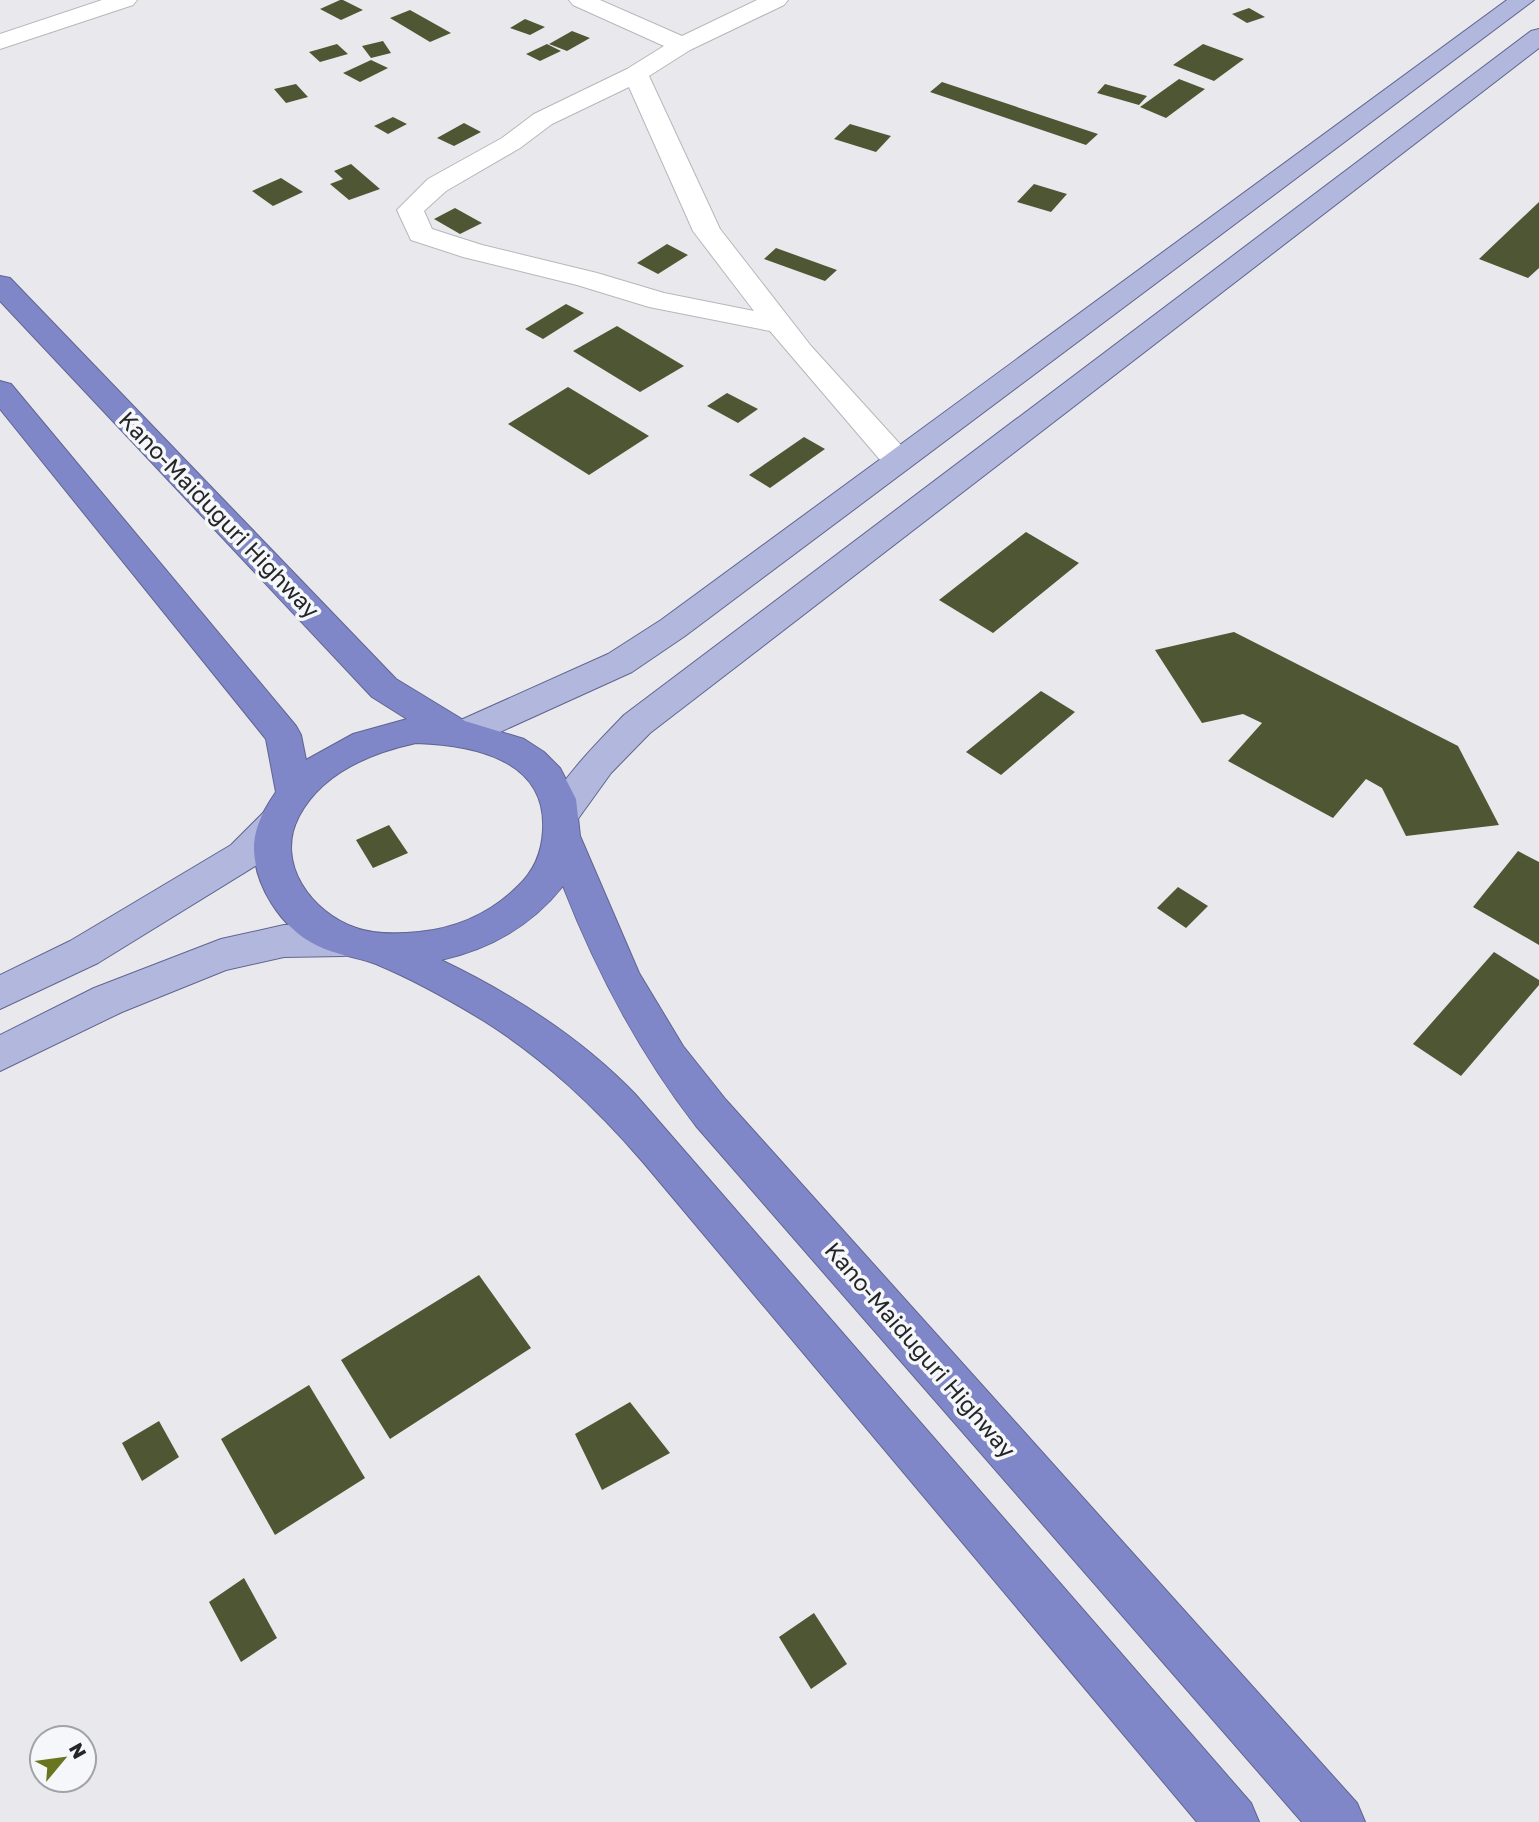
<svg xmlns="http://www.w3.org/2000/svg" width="1539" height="1822" font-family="'Golos Text',sans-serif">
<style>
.building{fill:#4f5633}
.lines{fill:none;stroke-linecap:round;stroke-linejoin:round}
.minor-casing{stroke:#b6b7ba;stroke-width:2}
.major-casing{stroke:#606590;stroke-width:2}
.highway-casing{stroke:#606590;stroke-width:2}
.minor{fill:#fff;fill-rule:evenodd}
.major{fill:#b2b7de;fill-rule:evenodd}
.highway{fill:#7f87c8;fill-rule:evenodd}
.labels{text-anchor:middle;stroke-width:7;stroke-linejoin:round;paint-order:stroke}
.street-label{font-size:23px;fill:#252627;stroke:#f6f7fa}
</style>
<rect width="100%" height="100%" fill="#e9e9ed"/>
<path class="building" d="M340,0h3l20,10 -22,10 -21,-11z
M1249,8l16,9 -18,6 -15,-9z
M410,10l41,23 -21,9 -40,-24z
M525,19l20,8 -15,8 -20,-7z
M572,31l18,7 -23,13 -18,-7z
M383,41l8,12 -20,5 -9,-12z
M337,44l11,10 -28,8 -11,-10z
M547,44l14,7 -21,10 -14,-7z
M1203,44l41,15 -30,22 -41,-16z
M371,60l17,8 -28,14 -17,-9z
M1179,79l26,10 -39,29 -26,-11z
M942,82l156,52 -12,11 -156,-53z
M296,84l12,13 -22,6 -12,-14z
M1105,84l42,12 -8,9 -42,-12z
M393,117l14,7 -19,10 -14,-8z
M464,123l17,9 -27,14 -17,-8z
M850,124l41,12 -15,16 -42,-13z
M351,164l29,25 -31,11 -19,-16 13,-5 -9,-8z
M281,178l22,14 -30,14 -21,-15z
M1034,184l33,10 -16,18 -34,-10z
M1539,202v66l-11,10 -49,-19z
M455,208l27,15 -22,11 -26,-15z
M667,244l21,11 -30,19 -21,-11z
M776,248l61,22 -12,11 -61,-22z
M566,304l18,9 -41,26 -18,-10z
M617,326l67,40 -44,26 -67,-41z
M568,387l81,49 -60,39 -81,-51z
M727,393l31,16 -20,14 -31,-17z
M804,437l21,12 -55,39 -21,-13z
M1026,532l53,31 -86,70 -54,-33z
M1234,632l224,114 41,79 -93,11 -24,-48 -16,-9 -33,39 -105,-57 34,-38 -19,-9 -41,9 -47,-73z
M1041,691l34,21 -74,63 -35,-23z
M389,825l19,28 -35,15 -17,-28z
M1518,851l21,11v83l-66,-38z
M1178,887l30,19 -22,22 -29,-20z
M1494,952l45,28v5l-78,91 -48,-32z
M479,1275l52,73 -141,91 -49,-79z
M309,1385l56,93 -90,57 -54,-96z
M630,1402l40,51 -68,37 -27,-56z
M159,1421l20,36 -37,24 -20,-38z
M244,1578l33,60 -36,24 -32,-60z
M814,1613l33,51 -36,25 -32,-52z"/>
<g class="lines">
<defs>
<path id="minor" d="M102,0h35l-4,5 -133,44v-15z
M569,0h31l82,36 75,-36h31l-4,5 -94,45 -41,26 71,153 91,117 98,108 4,7 -4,7 -11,3 -11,-3 -117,-137 -121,-24 -72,-22 -114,-28 -52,-17 -14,-30 31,-31 74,-41 32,-24 93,-45 37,-23 -91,-41zM629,87l64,144 61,80 -90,-18 -67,-20 -115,-28 -50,-16 -8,-18 22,-20 74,-43 32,-24z"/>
<path id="major" d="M1507,0h27l-849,636 -53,36 -152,69 -13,4 -13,-4 -5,-9 5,-9 154,-69 53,-34z
M1539,29v19l-889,685 -39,40 -36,50 -13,4 -13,-4 -5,-10c20,-37 51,-68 80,-98l907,-684z
M279,806l13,4 5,10 -5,10 -35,35 -159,98 -98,46v-34l70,-34 161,-96 35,-35z
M344,924l14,5 5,11 -5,11 -14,5 -60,1 -58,13 -104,42 -122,59v-36l94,-47 127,-49 63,-14z"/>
<path id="highway" d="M0,276l10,2 386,401 69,42 59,18 20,13 16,16 16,31 4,37 59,137 44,73 43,54 631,703 8,19h-63l-606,-696c-57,-74 -99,-153 -133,-240 -32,40 -72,63 -122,74 71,34 139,77 194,134l616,709 8,19h-62l-554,-660c-47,-54 -97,-102 -159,-141 -34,-21 -70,-41 -108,-57 -20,-7 -40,-9 -60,-19 -35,-17 -63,-61 -62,-100 1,-20 11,-37 22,-53l-10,-53 -266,-330v-28l11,3 285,342 5,9 5,25 47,-26 54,-15 -35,-22 -372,-396zM416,743c55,2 131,15 127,87 -1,22 -8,40 -25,56 -27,27 -61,42 -99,46 -20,2 -43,3 -63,-4 -44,-15 -82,-65 -57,-112 23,-43 71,-63 117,-73z"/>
</defs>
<use href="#minor" class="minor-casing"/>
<use href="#major" class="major-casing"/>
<use href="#highway" class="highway-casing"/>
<use href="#minor" class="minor"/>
<use href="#major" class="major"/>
<use href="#highway" class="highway"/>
</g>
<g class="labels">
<g class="street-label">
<text transform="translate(219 515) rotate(46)" y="8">Kano-Maiduguri Highway</text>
<text transform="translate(920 1350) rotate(49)" y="8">Kano-Maiduguri Highway</text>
</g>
</g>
<g transform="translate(63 1759) rotate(61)"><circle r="33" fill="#f6f7fa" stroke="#a2a3a6" stroke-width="2"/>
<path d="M0-5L12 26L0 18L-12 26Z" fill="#6a7520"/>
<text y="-10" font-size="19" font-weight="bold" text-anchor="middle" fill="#252627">N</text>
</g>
</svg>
